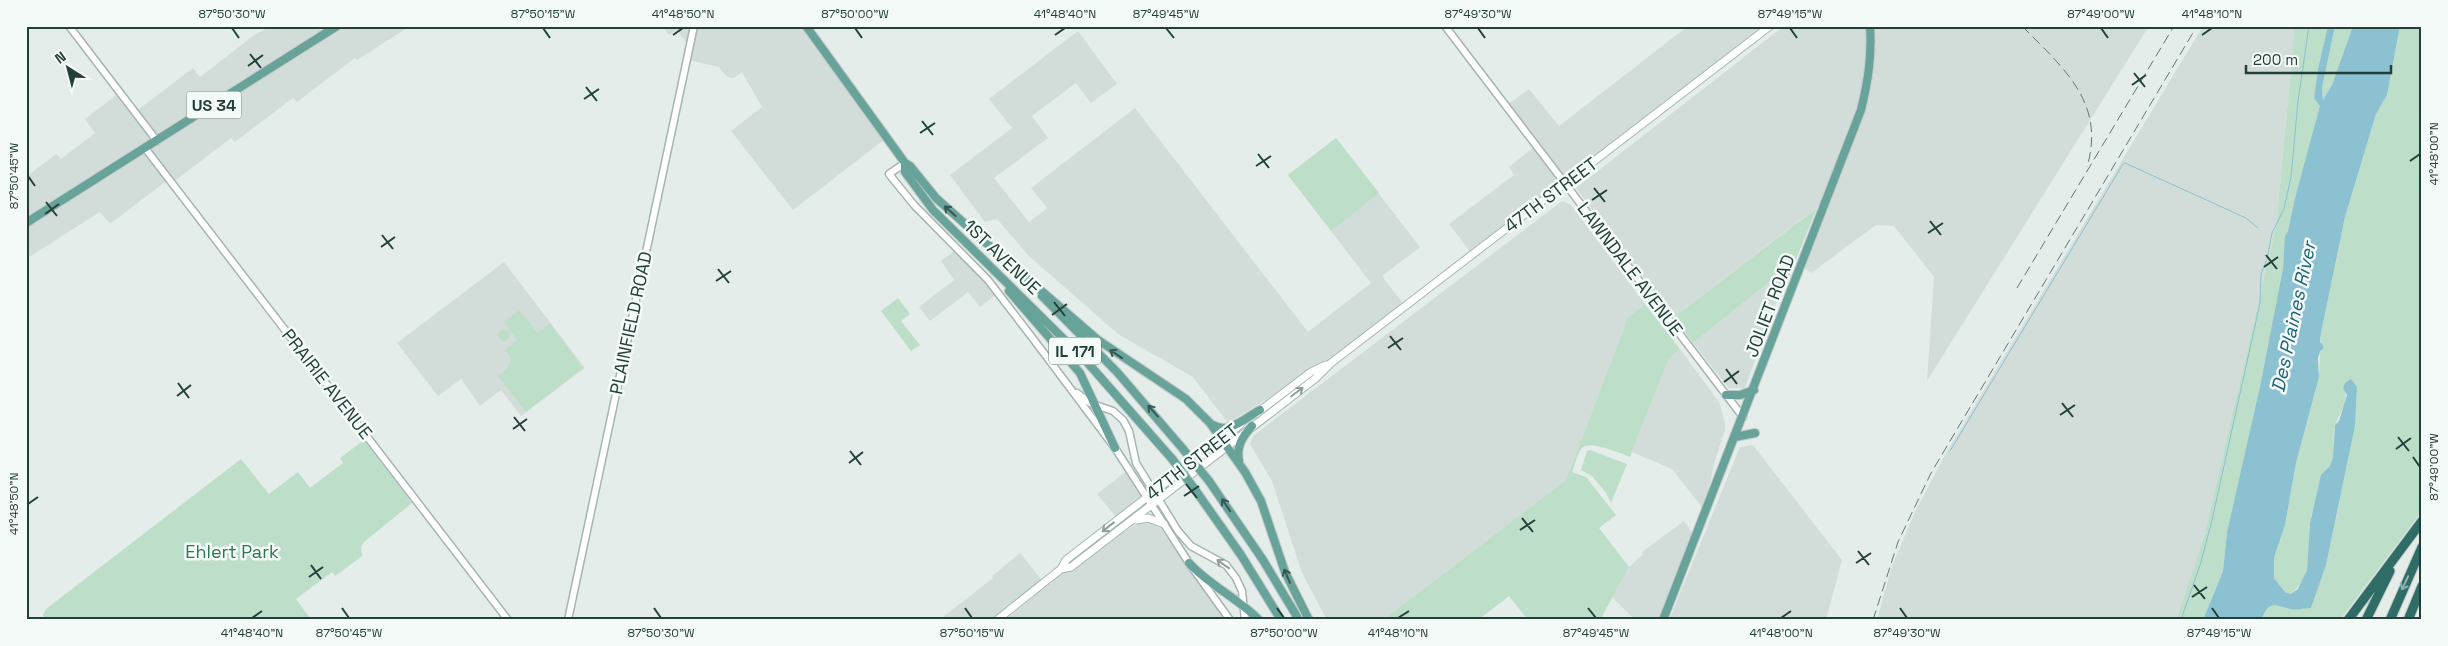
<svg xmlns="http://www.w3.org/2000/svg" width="2448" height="646" font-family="'Space Grotesk',sans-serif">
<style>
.built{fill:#d2ddd9}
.green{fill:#bddec9}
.water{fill:#8cc1d2}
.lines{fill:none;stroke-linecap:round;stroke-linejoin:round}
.stream{stroke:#8cc1d2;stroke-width:1}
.tertiary-casing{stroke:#a6b5b2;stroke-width:9}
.secondary-casing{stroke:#a2b9b3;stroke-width:9}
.primary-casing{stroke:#c1c9c8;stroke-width:10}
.motorway-casing{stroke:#c1c9c8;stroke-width:11}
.tertiary{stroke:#fff;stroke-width:6}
.secondary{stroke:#fff;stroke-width:7}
.primary{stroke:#68a399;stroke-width:8}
.motorway{stroke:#2e6c65;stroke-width:9}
.rail{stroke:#5e7a75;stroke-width:1;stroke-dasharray:10 5;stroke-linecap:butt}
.primary-bridge-casing{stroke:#c1c9c8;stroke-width:10;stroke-linecap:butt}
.primary-bridge{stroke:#68a399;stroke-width:8}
.oneway{stroke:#345852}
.oneway2{stroke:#919f9c}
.oneway3{stroke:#91b3ae}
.ticks{fill:none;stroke:#233f3a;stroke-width:2}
.labels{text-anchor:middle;stroke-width:5;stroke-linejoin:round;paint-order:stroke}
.shield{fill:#f4faf7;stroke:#627773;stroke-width:1}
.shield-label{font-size:16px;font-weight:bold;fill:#233f3a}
.street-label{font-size:18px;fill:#233f3a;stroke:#f4faf7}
.park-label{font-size:18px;fill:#2d7650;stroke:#f4faf7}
.water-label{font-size:19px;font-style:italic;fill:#1c637c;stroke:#f4faf7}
.neatline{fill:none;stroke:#233f3a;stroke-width:2}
.ticks-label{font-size:12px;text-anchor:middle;fill:#233f3a}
</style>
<rect width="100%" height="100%" fill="#e4edea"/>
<path class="built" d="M271,26h139l-53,34 -2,-2 -58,44 -4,-4 -58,44 -4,-4 -59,45 -3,-4 -59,45 -10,-12 -74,47v-82l30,-23 5,5 34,-26 -10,-14 34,-26 16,19 58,-44 7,9 53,-41z
M662,26h144l79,113 -92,71 -62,-79 31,-24 -20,-35 -8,6 -7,-1 -8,-10 -31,-7 3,-11 -14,-19 -8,5z
M1688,26h80l-296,228 -23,-30 65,-49 -5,-8 25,-20 -30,-40 25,-18 30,37z
M1784,26h365l-222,355 7,-104 -40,-51 -18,-1 -65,48 -8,-6 25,-68 -154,118 -98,-129z
M2203,26h92l-19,201 -72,309 -28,84h-299l15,-54 24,-56 30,-57z
M1078,31l39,53 -26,19 -15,-20 -44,33 16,22 -54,40 35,44 18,-14 -16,-20 104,-80 173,224 63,-49 -83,-108 48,-37 84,109 -38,29 22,29 -75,56 -101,62 -35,-46 -75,-43 -90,-79 -31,-36 -12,3 -35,-47 62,-47 -23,-29z
M1562,201l9,4 74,99 -17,13 -62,163 -183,140h-56l-25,-47 -30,-92 -22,-37 3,-8z
M957,249l40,45 -17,13 -12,-15 -38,29 -11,-14 35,-27 -13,-19z
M504,262l81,106 -64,48 -20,-26 -21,16 -19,-27 -23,17 -41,-53z
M1783,271l5,8 -11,21 -32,88h-16l-36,-45z
M1680,349l39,53 6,20v8l-10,30 -11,50 -32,-41 -40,-17 37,-94z
M1753,445l89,115 -16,60h-157l71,-173z
M1128,470l17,27 -28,21 -20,-24z
M1684,521l10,14 -34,85h-25l-23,-23 17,-30 14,-13 -1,-2z
M1150,523l11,6 64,91h-220l58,-47 73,-49z
M1020,553l23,29 -49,38h-55l54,-42 -1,-2z"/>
<path class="green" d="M2295,26h33l-10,43 -4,29 7,8 -26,92 -7,33 -2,3 -3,35 -11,68 -45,195 -4,39 -20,49h-27l28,-84 72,-309z
M2335,26h18l-21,59 -9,15 -1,-12z
M2400,26h22v485l-82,109h-79c9,-20 12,-15 29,-11 6,2 14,-1 21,-2l15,-42 29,-139 2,-39 -12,3c4,17 -11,29 -11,42 -1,9 1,18 -1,27 -6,22 -20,41 -23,64 -2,16 0,34 -4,50 -3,9 -8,15 -15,21l-6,-2 -11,-14v-20l11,-33 11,-62 23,-86 2,-44 24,-116 31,-103 11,-19z
M1336,138l43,55 -48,38 -43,-56z
M1817,208l-29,71 -6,-7 -89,71 -19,-26z
M898,298l12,16 -9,7 19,24 -9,6 -30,-40z
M1645,304l35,45 -11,9 -39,99c-10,-4 -43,-18 -49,-8 -4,6 -6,16 -9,23l14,5 30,38 -17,13 30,39 -29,53h-72l-19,-24 -31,24h-95l183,-140 62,-163z
M520,310l17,23 13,-9 33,44 -57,44 -28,-36 10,-8 3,-10 -6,-8 12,-10 -13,-18z
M498 335a6 6 0 1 1 12 0a6 6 0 1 1-12 0Z
M364,440l48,63 -48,39 -3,5 1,9 -27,20 -3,-4 -36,27 14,19 -2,2h-262l-3,-5 3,-6 195,-150 28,35 29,-22 12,16 33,-25 -3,-5z
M1590,450l37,14 -16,39 -5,-10 -14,-17 -11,-6 6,-19z"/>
<path class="water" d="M2328,26h7l-13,62 1,12 9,-15 21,-59h47l-13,69 -11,19 -31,103 -24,116 -1,9 3,3v4l-3,2 -2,8 1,18 -23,86 -11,62 -11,33v20l11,14 6,2 7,-5 9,-19 3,-47 11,-48 9,-9 3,-8 2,-33 4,-4 8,-26 -4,-7 2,-5 6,-4 6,8 -2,39 -29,139 -15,43c-7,0 -15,3 -21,1 -17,-4 -20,-9 -29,11h-58l20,-49 4,-39 33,-145 23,-118 2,-33 3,-5 7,-33 25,-92 -6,-8 4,-29z"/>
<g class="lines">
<path class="stream" d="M1950,451l173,-287 2,-1 121,55 12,10
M2181,620l20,-58 11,-42 48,-217 1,-29 6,-15 5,-26 12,-24 7,-32 7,-76 11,-75"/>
<defs>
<path id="tertiary" d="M69,26l88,115
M1445,26l298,391
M145,148l363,472
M905,163l-16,11 25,31 74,75 46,60 81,108 74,115 41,57
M1077,393l13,10 23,8 10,9 6,11 7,32 42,68 13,15 35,19 10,13 6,13 3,29
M568,620l126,-594"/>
<path id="secondary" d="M1257,413l54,-41 15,-7
M1137,520l11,-2 16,6
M1061,569l10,-2 245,-189 15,-15 439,-337
M997,620l64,-51 5,-9 174,-135"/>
<path id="primary" d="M806,26l99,137v9l28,38 154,152 86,98
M905,163l5,3 26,32 58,52
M26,223l311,-197
M992,248l106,92 88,59 24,24 35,49 16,29 24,71 24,48
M1009,291l71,82 35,75
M1042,296l75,76 66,77
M1726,395h14l14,-5
M1213,425c16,10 33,-8 47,-15
M1735,437l20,-4
M1239,461c-3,-14 3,-24 13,-35
M1209,481l54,79 36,60
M1196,491l45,64 40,65
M1189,563c21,23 49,35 70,57
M1663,620l198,-510c7,-29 11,-54 9,-84"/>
<path id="motorway" d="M2348,620l74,-99
M2366,620l24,-49
M2390,620l32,-73
M2408,620l14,-34"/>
</defs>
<use href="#tertiary" class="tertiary-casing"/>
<use href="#secondary" class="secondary-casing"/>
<use href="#primary" class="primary-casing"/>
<use href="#motorway" class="motorway-casing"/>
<use href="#tertiary" class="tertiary"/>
<use href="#secondary" class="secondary"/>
<use href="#primary" class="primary"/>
<use href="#motorway" class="motorway"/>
<path class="rail" d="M2022,26c41,42 84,76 65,141
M2017,288l157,-262
M1873,620l25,-78 33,-69 266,-447"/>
<defs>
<path id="primary-bridge" d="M1183,449l26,32
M1173,460l23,31"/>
</defs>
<use href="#primary-bridge" class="primary-bridge-casing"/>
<use href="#primary-bridge" class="primary-bridge"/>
</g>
<defs><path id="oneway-shaft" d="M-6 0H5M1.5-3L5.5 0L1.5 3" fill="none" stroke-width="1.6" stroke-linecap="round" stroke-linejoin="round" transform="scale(1.25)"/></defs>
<g class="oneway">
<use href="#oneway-shaft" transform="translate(950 211) rotate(-138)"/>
<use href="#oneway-shaft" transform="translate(1116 354) rotate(-146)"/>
<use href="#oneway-shaft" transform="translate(1153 411) rotate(-131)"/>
<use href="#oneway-shaft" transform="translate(1226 505) rotate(-124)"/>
<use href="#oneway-shaft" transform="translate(1287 576) rotate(-113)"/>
</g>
<g class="oneway2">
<use href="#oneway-shaft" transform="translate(1297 392) rotate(-37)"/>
<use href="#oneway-shaft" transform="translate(1108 527) rotate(142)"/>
<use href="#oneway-shaft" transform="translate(1223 564) rotate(-144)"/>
</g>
<use class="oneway3" href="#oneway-shaft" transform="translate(2405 583) rotate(115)"/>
<path class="ticks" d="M232,28l7,10M543,28l7,10M855,28l7,10M1166,28l8,10M1478,28l7,10M1790,28l7,10M2101,28l7,10M673,35l10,-7M1055,35l10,-7M2202,35l10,-7M250,54l11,14M248,66l15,-11M2134,73l11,14M2132,85l14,-10M586,87l11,14M584,99l15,-10M922,121l11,14M920,133l15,-10M1258,154l11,14M2410,161l10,-7M1256,166l15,-10M28,176l7,10M1594,188l11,14M1592,200l15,-10M46,202l11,14M45,214l14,-10M1930,221l11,14M1928,233l15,-10M382,235l11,14M381,247l14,-10M2266,255l11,14M2264,267l14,-10M718,269l11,14M716,281l15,-10M1054,302l11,14M1052,315l15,-11M1390,336l11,14M1388,348l15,-10M1726,369l11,15M1724,382l15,-11M178,383l11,15M177,396l14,-11M2062,403l11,14M2060,415l15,-10M514,417l11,14M513,429l14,-10M2398,437l11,14M2396,449l15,-11M850,451l11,14M2413,457l7,10M849,463l14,-11M1186,484l11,14M1184,496l15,-10M28,504l10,-7M1522,518l11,14M1520,530l15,-10M1858,551l11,14M1856,563l15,-10M311,565l10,14M309,577l14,-10M2194,585l11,14M2192,597l15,-10M342,608l7,10M654,608l7,10M965,608l7,10M1277,608l7,10M1588,608l8,10M1900,608l7,10M2212,608l7,10M252,618l10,-7M1398,618l11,-7M1781,618l10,-7"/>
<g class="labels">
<g class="shield">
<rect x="186.5" y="91.5" width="55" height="27" rx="4"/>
<rect x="1049" y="337.5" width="52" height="27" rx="4"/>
</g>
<g class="shield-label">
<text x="214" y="111">US 34</text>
<text x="1075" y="357">IL 171</text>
</g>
<g class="street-label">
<text transform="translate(1551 195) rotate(-37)" y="6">47TH STREET</text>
<text transform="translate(1002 257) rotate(44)" y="6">1ST AVENUE</text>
<text transform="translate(1630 269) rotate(53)" y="6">LAWNDALE AVENUE</text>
<text transform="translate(1770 306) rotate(-69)" y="6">JOLIET ROAD</text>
<text transform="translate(631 323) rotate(-78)" y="6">PLAINFIELD ROAD</text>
<text transform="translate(327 384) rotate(52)" y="6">PRAIRIE AVENUE</text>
<text transform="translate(1192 462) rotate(-38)" y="6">47TH STREET</text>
</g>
<g class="park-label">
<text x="232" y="558">Ehlert Park</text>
</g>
<g class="water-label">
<text transform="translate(2293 317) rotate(-78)" y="7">Des Plaines River</text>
</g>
</g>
<rect width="2448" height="646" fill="none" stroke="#f4faf7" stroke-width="55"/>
<g transform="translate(68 68) rotate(324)" stroke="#f4faf7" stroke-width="4" paint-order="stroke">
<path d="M0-4L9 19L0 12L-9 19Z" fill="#233f3a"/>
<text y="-8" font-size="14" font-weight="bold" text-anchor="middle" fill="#233f3a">N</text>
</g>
<path d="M2246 65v8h145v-8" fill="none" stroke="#233f3a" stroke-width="2.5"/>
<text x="2253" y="65" font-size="15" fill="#233f3a" stroke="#f4faf7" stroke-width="4" paint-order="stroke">200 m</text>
<rect x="28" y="28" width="2392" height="590" class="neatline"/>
<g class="ticks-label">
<text x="232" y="18">87°50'30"W</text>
<text x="543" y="18">87°50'15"W</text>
<text x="683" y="18">41°48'50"N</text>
<text x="855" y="18">87°50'00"W</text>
<text x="1065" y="18">41°48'40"N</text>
<text x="1166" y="18">87°49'45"W</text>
<text x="1478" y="18">87°49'30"W</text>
<text x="1790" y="18">87°49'15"W</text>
<text x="2101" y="18">87°49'00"W</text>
<text x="2212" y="18">41°48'10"N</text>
<text transform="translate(2434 154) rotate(-90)" y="4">41°48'00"N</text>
<text transform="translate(14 176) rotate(-90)" y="4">87°50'45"W</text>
<text transform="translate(2434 467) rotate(-90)" y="4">87°49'00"W</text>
<text transform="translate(14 504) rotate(-90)" y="4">41°48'50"N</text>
<text x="252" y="637">41°48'40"N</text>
<text x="349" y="637">87°50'45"W</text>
<text x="661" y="637">87°50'30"W</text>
<text x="972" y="637">87°50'15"W</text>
<text x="1284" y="637">87°50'00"W</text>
<text x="1398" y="637">41°48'10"N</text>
<text x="1596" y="637">87°49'45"W</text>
<text x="1781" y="637">41°48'00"N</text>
<text x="1907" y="637">87°49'30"W</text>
<text x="2219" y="637">87°49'15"W</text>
</g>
</svg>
